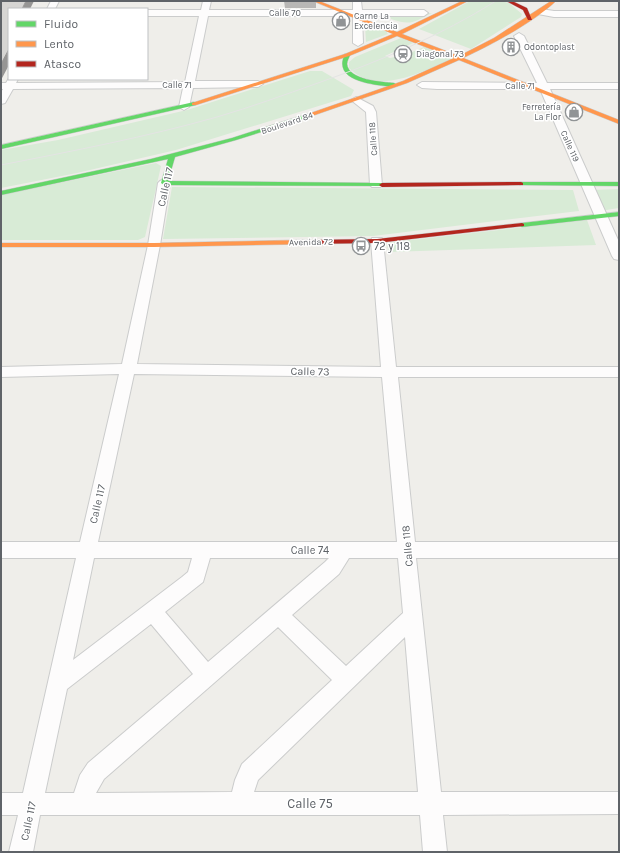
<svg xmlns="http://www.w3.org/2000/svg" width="620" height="853" font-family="Karla,sans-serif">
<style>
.green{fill:#d8ebd6}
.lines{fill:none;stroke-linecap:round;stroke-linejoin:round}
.street-casing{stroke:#cbcccc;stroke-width:2}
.fast-casing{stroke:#cacacb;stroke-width:1}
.slow-casing{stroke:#cacacb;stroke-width:1}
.jam-casing{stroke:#cacacb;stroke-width:1}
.street{fill:#fdfcfc;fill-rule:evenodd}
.fast{fill:#63d668;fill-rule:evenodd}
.slow{fill:#ff974d;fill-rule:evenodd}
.jam{fill:#b3261e;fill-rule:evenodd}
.tram{stroke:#e4e4e4;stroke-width:1}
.wall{fill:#b8b7b5}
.shaded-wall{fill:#969594}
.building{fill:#d6d5d3;stroke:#969594}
.labels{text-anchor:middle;stroke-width:3;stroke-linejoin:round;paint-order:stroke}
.far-street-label{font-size:9px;fill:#5f6368;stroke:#fff}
.far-poi-label{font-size:9px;fill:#5f6368;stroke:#fff;text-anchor:start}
.street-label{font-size:11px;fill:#5f6368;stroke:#fff}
.poi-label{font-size:11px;fill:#5f6368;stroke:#fff;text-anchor:start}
.near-street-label{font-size:13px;fill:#5f6368;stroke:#fff}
</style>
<rect width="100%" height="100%" fill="#efeeea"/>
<path class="green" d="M470,1h31l8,2 13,11 -1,3 -50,32 -52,-20z
M432,13c-18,9 -21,13 -41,6l-1,-4z
M368,25l18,6 2,3 -22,8 -1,-16z
M401,38l12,5 -28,13 5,2 5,-1 3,1 26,-11 29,12c-31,12 -75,38 -104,9v-6l6,-5z
M310,71h12l32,19 -3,6 -175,54 -99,23 -76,15v-38l57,-10 129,-30z
M156,163l5,3 -16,71 -7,3h-137v-45z
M172,187l401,3 6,21 -206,25 -210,3z
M619,189v19l-19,3 -8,-21z
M587,220l9,25 -207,7 -3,-9z"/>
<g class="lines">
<defs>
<path id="street" d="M51,1h8l-4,8h-8z
M203,1h8l-2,9h144v-9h8l1,9h62l4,3 -4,3h-62l1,27 -5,3 -5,-3v-27h-145l-13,65h63l5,3 -5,3 -65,1 -4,19 -5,3 -5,-3 4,-19 -170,1 -8,14 -4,1v-12l2,-3h-2v-6h5l3,-5v1h9l-2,4 169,-1 14,-66h-52v-6h54z
M541,9l13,2h65v6h-65l-16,-3 -1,-2z
M519,33l5,3 23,47h72v6h-69l69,153v18l-5,-1 -2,-3 -72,-167h-103l-15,-1 -5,-3 5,-3 115,1 -23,-47z
M356,97l17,9 3,6 6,73 -2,2h-8l-2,-2 -4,-73 -15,-12z
M164,179l4,2 2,2 -10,62 -23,119 244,3 -10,-126 1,-3h10l1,3 13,126h223v10h-221l17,165h204v16h-203l25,234h178v22l-176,1 4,37h-24l-3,-37h-380l-7,37h-24l9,-37h-17v-22h22l53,-235h-75v-16h79l39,-168 -118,3v-10l121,-3 26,-119 10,-62 2,-2zM134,374l248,3 15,165h-299zM94,558h98l-4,14 -6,5 -109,83zM210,558h119l-4,4 -117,100 -43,-50 38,-30zM349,558h49l5,55 -57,53 -54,-51 47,-41zM151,624l42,50 -105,89 -8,12 -6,18h-29l22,-104zM278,627l54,53 -90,84 -7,16 -3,12 -136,1 8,-14zM405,637l13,155h-164l4,-12z"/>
<path id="fast" d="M345,54l5,1c-1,3 -3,6 -3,9 1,16 35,18 47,19l3,2 -3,2c-18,-2 -63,-5 -49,-33z
M194,102l2,1v2l-195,44v-4z
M307,114l2,1v2l-73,23 -61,17 -7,24 214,2 3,2 -1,1 -220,-1 -3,-2 7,-24 -167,36v-4l150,-32 81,-21z
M521,182h98v4l-100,-1v-2z
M619,212v4l-97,11 -4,-2 4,-2z"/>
<path id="slow" d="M313,1h6l78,31 65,-31h6l-66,33 57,22 35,-18 57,-37h5c-22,21 -65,44 -93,57l156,62v4l-160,-64 -52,23 -98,34h-4v-2l98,-34 51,-23 -57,-22 -48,20 -153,49h-4v-2l153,-49 48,-20z
M307,240l4,2 -1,2 -156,3h-153v-4h153z"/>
<path id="jam" d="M506,1h6l15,7 5,12h-4l-5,-10z
M521,182l2,1v2l-141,2 -3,-2 3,-2z
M522,223l2,1v2l-147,17 -70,1 -4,-2 4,-2 70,-1z"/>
</defs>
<use href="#street" class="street-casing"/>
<use href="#fast" class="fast-casing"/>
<use href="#slow" class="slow-casing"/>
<use href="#jam" class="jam-casing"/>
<use href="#street" class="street"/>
<use href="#fast" class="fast"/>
<use href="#slow" class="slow"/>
<use href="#jam" class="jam"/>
<path class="tram" d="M1,165c72,-14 145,-28 216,-48 34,-10 67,-22 101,-34 62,-22 122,-47 178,-82"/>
</g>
<path class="wall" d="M284,1h32v7h-31z"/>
<path class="shaded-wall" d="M26,1h8l-4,8h-8z
M9,49v16l-8,15v-16z"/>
<path class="building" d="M1,1h25l-4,8h-13v40l-8,15z"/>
<defs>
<symbol id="shop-ring" viewBox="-11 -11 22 22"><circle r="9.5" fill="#fff" stroke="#919496" stroke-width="1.5"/><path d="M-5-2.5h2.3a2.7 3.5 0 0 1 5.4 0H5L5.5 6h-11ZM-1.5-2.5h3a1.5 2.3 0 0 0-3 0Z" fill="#919496"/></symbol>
<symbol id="building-ring" viewBox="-11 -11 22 22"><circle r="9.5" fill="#fff" stroke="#919496" stroke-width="1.5"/><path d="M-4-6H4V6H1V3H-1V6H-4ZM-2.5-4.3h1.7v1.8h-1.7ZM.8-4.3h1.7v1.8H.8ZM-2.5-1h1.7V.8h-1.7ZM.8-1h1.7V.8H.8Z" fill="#919496"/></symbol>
<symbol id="station-ring" viewBox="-11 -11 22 22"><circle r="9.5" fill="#fff" stroke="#919496" stroke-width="1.5"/><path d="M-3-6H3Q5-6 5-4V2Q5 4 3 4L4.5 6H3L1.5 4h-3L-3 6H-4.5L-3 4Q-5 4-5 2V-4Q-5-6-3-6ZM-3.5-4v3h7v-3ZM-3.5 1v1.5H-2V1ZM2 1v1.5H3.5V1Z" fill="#919496"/></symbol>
<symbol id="bus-ring" viewBox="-11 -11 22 22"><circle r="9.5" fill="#fff" stroke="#919496" stroke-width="1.5"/><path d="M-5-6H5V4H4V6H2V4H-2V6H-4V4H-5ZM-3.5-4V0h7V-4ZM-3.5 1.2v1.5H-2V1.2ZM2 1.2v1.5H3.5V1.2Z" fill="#919496"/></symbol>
</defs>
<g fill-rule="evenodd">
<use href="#shop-ring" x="331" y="11" width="20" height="20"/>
<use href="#building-ring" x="501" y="37" width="20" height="20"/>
<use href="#station-ring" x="393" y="44" width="20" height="20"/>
<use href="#shop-ring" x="564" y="102" width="20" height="20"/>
<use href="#bus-ring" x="351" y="236" width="20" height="20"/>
</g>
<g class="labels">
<g class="far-street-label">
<text x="285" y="16">Calle 70</text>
<text x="177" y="88">Calle 71</text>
<text x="520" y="89">Calle 71</text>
<text transform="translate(287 123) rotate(-18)" y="3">Boulevard 84</text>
<text transform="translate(373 139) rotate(-94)" y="3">Calle 118</text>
<text transform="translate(570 146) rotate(66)" y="3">Calle 119</text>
<text transform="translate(311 242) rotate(-1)" y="3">Avenida 72</text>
</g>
<g class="far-poi-label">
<text x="354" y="19">Carne La<tspan x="354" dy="10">Excelencia</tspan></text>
<text x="524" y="50">Odontoplast</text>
<text x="416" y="57">Diagonal 73</text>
<text x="561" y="110" text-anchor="end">Ferretería<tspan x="561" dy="10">La Flor</tspan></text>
</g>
<g class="street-label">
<text transform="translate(165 187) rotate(-77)" y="4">Calle 117</text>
<text transform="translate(310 371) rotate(1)" y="4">Calle 73</text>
<text transform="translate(97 504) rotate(-77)" y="4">Calle 117</text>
<text transform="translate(407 546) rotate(-95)" y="4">Calle 118</text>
<text x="310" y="554">Calle 74</text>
<text transform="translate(28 821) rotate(-78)" y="4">Calle 117</text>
</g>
<g class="poi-label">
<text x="374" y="250">72 y 118</text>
</g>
<g class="near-street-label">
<text x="310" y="808">Calle 75</text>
</g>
</g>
<rect width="620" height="853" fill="none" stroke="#5f6368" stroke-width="4"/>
<rect x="8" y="8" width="140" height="72" fill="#ffffff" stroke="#bfc1c3"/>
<rect x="16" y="21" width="20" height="6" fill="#63d668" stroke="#bfc1c3"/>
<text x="44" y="28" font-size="12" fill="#5f6368">Fluido</text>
<rect x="16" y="41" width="20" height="6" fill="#ff974d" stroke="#bfc1c3"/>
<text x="44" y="48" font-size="12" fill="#5f6368">Lento</text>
<rect x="16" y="61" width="20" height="6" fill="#b3261e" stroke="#bfc1c3"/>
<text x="44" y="68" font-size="12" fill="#5f6368">Atasco</text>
</svg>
